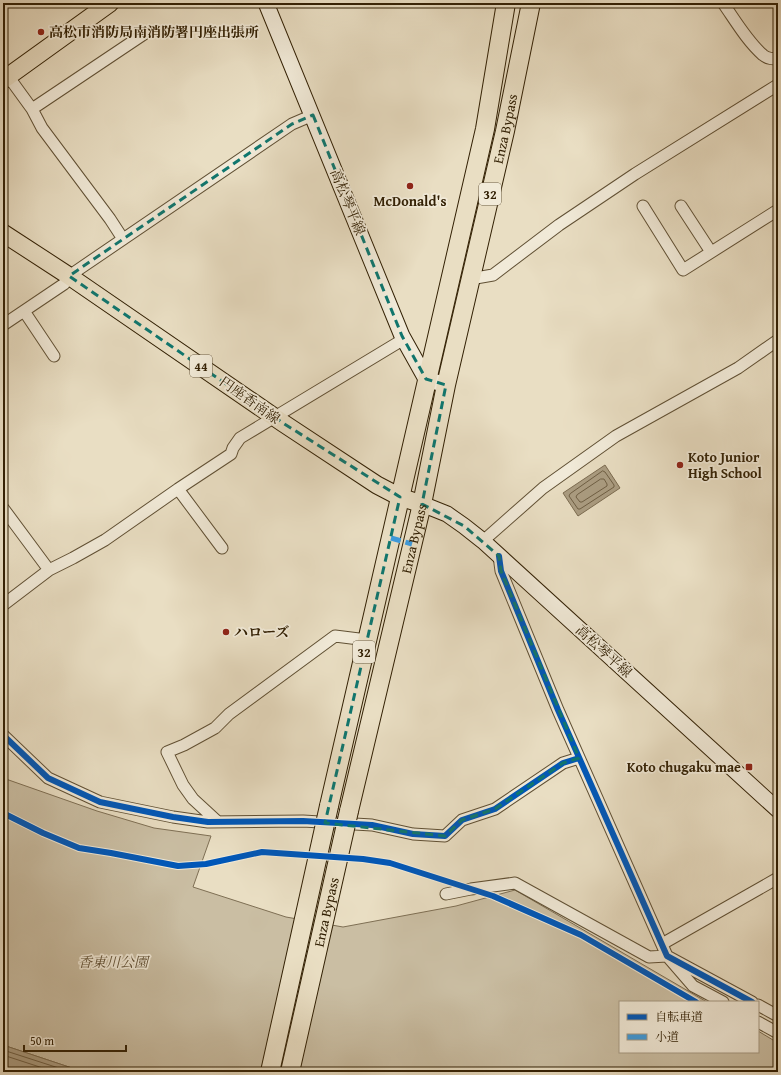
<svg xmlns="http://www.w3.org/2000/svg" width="781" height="1075" font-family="'Gentium Book Plus','Noto Serif JP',serif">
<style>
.green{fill:#cabea3;stroke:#7e6f54}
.water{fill:#ab9d82;stroke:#7b6b50}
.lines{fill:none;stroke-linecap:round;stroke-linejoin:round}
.shore{stroke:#6e5e43;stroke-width:1}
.minor-casing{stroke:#605034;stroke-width:13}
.secondary-casing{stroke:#322004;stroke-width:17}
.primary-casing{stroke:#322004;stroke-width:19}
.trunk-casing{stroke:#322004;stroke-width:20}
.minor{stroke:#f1ead8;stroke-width:11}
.secondary{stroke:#f1ead8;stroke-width:15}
.primary{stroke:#e9dec3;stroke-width:17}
.trunk{stroke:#e9dec3;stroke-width:18}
.trunk-bridge-casing{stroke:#322004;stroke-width:20;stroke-linecap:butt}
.trunk-bridge{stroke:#e9dec3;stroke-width:18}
.quiet{stroke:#3e9bdd;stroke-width:5;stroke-dasharray:10 5;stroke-linecap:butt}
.cycleway-casing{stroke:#f1ead8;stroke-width:8}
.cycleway{stroke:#0057b8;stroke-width:6}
.marked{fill:none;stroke:#0f766e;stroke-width:3;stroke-dasharray:8 5;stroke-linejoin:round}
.poi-dot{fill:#8f2418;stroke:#f1ead8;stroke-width:1.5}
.labels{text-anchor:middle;stroke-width:3.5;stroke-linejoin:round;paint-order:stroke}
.shield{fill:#f1ead8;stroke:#6b5d44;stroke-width:1}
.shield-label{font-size:13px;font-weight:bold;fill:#322004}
.poi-label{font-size:14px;font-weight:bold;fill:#322004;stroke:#f1ead8;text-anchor:start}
.street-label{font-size:14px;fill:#322004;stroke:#f1ead8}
.park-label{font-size:14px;font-style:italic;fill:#604f34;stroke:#f1ead8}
</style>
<rect width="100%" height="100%" fill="#e9dec3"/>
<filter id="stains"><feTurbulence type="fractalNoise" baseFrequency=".005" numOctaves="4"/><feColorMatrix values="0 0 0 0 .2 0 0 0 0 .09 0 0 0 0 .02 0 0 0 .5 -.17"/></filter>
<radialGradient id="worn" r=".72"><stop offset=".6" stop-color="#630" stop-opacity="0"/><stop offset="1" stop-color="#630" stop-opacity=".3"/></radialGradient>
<path class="green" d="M3,778l94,33 57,17 57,8 -18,51 93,30 57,10 113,-21 59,-16 192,112h-87v50h138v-21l20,12v29h-694l-81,-27z"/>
<path class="water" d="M605,465l15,23 -42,28 -15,-23z
M3,1045l81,27h-81z"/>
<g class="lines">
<path class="shore" d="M603,471l2,1 9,13v2l-34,22h-2l-9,-13 1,-2z
M601,479h3l3,5v2l-25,16h-2l-4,-5 1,-2z
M3,1050l68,22
M3,1055l52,17"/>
<defs>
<path id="minor" d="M723,3c12,17 24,38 40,52 5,4 10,4 15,4
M8,76l24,33 10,19 68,91 13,20
M32,109l112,-75
M643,206l40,64 95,-60
M681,206l30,46
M470,279l23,-4 66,-50 76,-51 141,-88
M24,311l30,45
M3,325l61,-41 5,-8 223,-152 21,-9
M178,489l44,59
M3,508l46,62
M483,541l60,-53 73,-52 122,-68 40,-28
M499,556l2,15 57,139 109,246 85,46
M3,605l46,-35 24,-12 32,-18 73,-51 53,-35 2,-6 7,-10 164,-99
M3,735l45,43 52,24 73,15 35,5 95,-1 69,4 41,9 32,2 17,-16 33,-11 68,-46 16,-5
M218,822l-25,-23 -10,-14 -16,-33 17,-7 31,-17 14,-14 106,-78 32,4
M446,894l25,-5 44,-6 134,74 18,-1 26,30 30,16
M662,944l116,-66
M758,1005l20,11
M758,1022l20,11"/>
<path id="secondary" d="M266,3l136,333 24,43 20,6
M422,504l25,10 17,12 19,15 295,269"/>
<path id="primary" d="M3,80l107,-77
M3,233l66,43 214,147 94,62 23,12 22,7"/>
<g id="trunk">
<path d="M329,806l156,-677 21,-126"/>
<path id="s1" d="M349,811l73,-307 24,-119 59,-254 26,-128"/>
</g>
</defs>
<use href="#minor" class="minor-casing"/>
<use href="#secondary" class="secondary-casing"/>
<use href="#primary" class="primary-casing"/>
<use href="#trunk" class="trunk-casing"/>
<use href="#minor" class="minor"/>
<use href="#secondary" class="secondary"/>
<use href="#primary" class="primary"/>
<use href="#trunk" class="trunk"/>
<defs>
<g id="trunk-bridge">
<path d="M270,1072l59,-266"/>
<path id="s2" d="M290,1072l59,-261"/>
</g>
</defs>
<use href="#trunk-bridge" class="trunk-bridge-casing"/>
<use href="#trunk-bridge" class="trunk-bridge"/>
<path class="quiet" d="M391,538l21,6"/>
<defs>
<path id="cycleway" d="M499,556l2,15 57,139 109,246 85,46
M3,735l45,43 52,24 73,15 35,5 95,-1 69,4 41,9 32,2 17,-16 33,-11 68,-46 16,-5
M3,813l40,20 36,15 32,5 67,13 28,-2 56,-12 101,7 27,4 103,33 88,39 115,67"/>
</defs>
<use href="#cycleway" class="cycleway-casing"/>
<use href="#cycleway" class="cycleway"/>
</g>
<path class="marked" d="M313,115l89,221 24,43 20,6 -24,119 42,22 35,30 2,15 78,187 -16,5 -68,46 -33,11 -17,16 -120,-13 75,-326 -117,-74 -214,-147 223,-152z"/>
<g class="poi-dot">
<circle cx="41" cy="32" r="4"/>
<circle cx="410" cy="186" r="4"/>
<circle cx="680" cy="465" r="4"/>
<circle cx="226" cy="632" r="4"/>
<rect x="745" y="763" width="8" height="8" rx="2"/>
</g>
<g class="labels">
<g class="shield">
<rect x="479" y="183" width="22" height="22" rx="3"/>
<rect x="190" y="355" width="22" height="22" rx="3"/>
<rect x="353" y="641" width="22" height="22" rx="3"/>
</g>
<g class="shield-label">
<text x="490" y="199">32</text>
<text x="201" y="371">44</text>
<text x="364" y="657">32</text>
</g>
<g class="poi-label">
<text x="49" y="37">高松市消防局南消防署円座出張所</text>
<text x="410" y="206" text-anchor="middle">McDonald's</text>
<text x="688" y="462">Koto Junior<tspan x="688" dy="16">High School</tspan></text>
<text x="234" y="637">ハローズ</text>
<text x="741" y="772" text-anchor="end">Koto chugaku mae</text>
</g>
<g class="street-label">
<text dy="5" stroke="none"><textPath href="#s1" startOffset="700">Enza Bypass</textPath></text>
<text transform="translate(348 202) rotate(68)" y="5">高松琴平線</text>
<text transform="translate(250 400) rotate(35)" y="5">円座香南線</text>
<text dy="5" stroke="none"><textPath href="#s1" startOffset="280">Enza Bypass</textPath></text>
<text transform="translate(604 651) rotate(42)" y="5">高松琴平線</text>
<text dy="5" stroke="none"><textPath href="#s2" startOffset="164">Enza Bypass</textPath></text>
</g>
<g class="park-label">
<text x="113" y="967">香東川公園</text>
</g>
</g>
<rect width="781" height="1075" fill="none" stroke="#e9dec3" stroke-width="16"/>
<rect x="4" y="4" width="773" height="1067" fill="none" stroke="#322004" stroke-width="2"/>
<rect x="8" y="8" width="765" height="1059" fill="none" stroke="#322004"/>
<rect x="619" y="1001" width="140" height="52" fill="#f1ead8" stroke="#a59983"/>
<rect x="627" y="1014" width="20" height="6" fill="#0057b8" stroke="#a59983"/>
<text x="655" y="1021" font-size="12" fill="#322004">自転車道</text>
<rect x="627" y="1034" width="20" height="6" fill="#3e9bdd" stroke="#a59983"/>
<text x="655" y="1041" font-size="12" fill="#322004">小道</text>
<path d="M24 1045v6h102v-6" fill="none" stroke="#322004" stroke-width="2"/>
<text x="30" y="1045" font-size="12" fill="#322004" stroke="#f1ead8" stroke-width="3" paint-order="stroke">50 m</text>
<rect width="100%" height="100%" filter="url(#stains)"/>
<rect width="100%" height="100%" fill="url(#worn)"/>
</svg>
